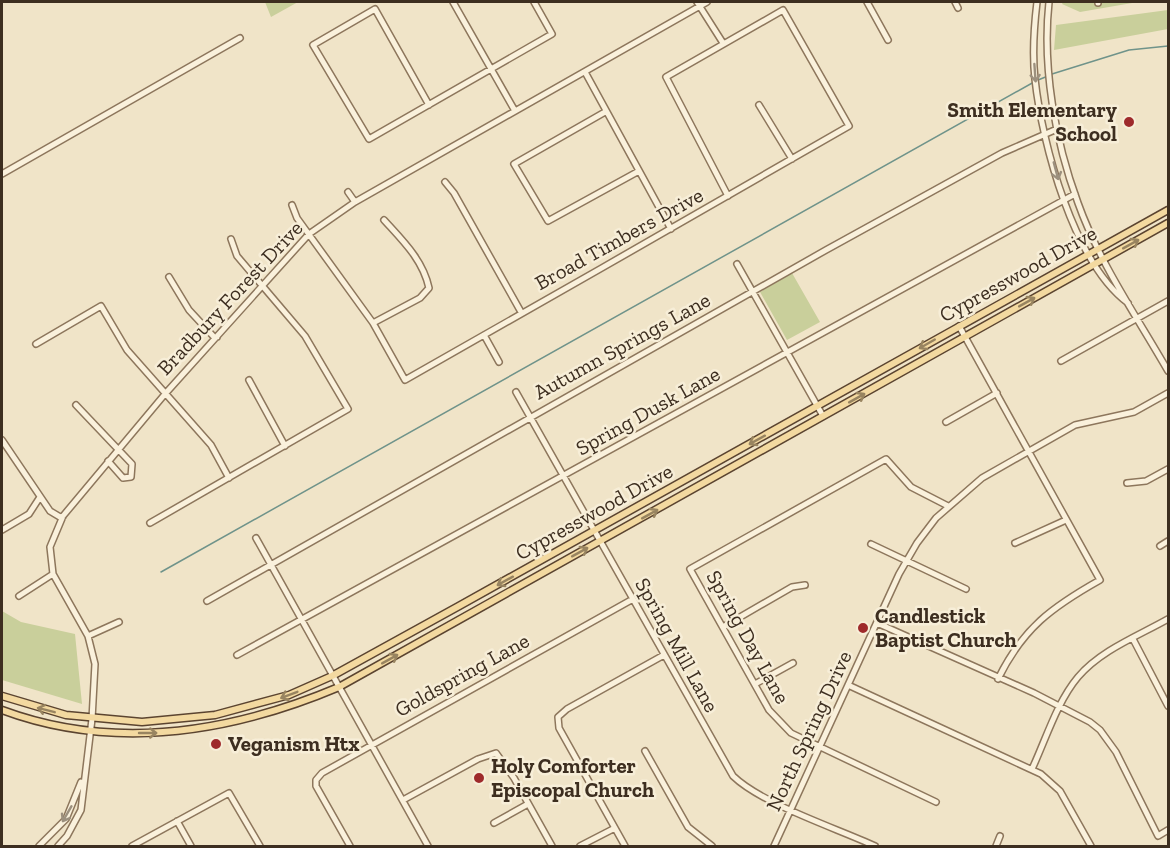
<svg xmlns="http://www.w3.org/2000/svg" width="1170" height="848" font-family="'Zilla Slab',serif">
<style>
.green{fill:#c9cf9b}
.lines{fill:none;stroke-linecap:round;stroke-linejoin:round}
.stream{stroke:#6f938a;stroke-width:1.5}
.minor-casing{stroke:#8d765c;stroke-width:8}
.major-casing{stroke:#5b4430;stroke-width:9}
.minor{stroke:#faf1dc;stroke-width:5}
.major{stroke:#f3d9a0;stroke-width:6}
.oneway{stroke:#9c907e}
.oneway2{stroke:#988460}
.poi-dot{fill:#9e2a2b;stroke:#f7eed8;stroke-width:2}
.labels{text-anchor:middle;stroke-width:5;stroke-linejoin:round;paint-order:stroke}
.poi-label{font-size:21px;font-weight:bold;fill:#3d2e20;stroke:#f7eed8;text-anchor:start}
.street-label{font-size:21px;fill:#3d2e20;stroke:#f7eed8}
</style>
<rect width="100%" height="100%" fill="#f0e4c8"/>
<path class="green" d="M265,2h33l-27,15z
M1063,2h75l-58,10 -18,-8z
M1168,10v19l-114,21 2,-25z
M792,273l28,49 -33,18 -27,-48z
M2,611l19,11 54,12 7,70 -80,-24z"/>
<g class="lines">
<path class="stream" d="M1052,74l77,-24 39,-4
M1038,80l10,-4
M161,572l873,-490"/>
<defs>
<path id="minor" d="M453,2l62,109
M697,2l26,41
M867,2l21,38
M955,2l3,6
M1037,2c-3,25 -5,51 -2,77 7,65 39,184 93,224
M1049,2c-7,65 6,139 29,201 21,59 59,114 90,168
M1098,2v1
M585,72l86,157
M429,105l-54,-96 -62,36 56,94c61,-35 122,-70 183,-105l-18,-32
M759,105l33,54
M605,112l-91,52 34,57 91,-50
M2,174l238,-136
M445,182l9,11 67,119
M348,192l7,10
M292,205l5,13 76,105 32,57c148,-84 297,-169 444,-254l-66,-116 -117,67 62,119
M737,264l86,152
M169,277l20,33 25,27h3
M373,323l47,-25 9,-10c-6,-28 -26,-47 -45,-68
M959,326l141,254c-48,27 -77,48 -102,99
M484,335l15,27
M36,344l65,-38 26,44 84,95 18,33
M1061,361l107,-60
M249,380l36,66
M516,392l217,384c29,28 103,52 142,70
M76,405l56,59 -1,13 -8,1 -15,-17
M946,422l51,-29
M2,440l48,71 10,6 3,-1
M1127,483l19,-2 22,-12
M150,523l198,-114 -43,-73 -68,-80 -6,-17
M2,530l27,-16 11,-17
M256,538l172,308
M1015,543l51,-23
M871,544l95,45
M1160,546l8,-5
M19,596l34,-22
M207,601l619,-351 176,-97 55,-24
M877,623l157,70 56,29 10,8 16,22 42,84 10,-6
M723,627l69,-40 13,-2
M88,636l31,-14
M1133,639l35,67
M237,655l838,-461
M755,684l38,-21
M848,685l193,89 19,17 31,55
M645,751l43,76 24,19
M1032,769c14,-30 25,-67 46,-92 23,-27 60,-41 90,-58
M403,800l75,-41 18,-6 18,25 38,68
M936,802l-145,-69 -22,-23 -79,-141 196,-110 25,28 37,19
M177,821l14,25
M494,823l34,-19
M39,846l27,-27 15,-37
M58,846l9,-10 14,-26 11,-91 3,-55 -7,-28 -35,-62 -3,-27 13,-31 102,-122 144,-160 46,-32 352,-200
M132,846l97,-53 31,53
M350,846l-34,-60v-6l6,-7 311,-174
M580,846l35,-18
M625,846l-66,-118 -1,-11 9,-8 97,-54
M774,846l125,-272 18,-31 19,-25 46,-40 93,-53 59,-13 34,-19
M996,846l4,-10"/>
<path id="major" d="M2,696l64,19 76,7 73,-7 74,-20 43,-19 127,-70 709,-396
M2,710c113,42 228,23 337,-23l829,-464"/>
</defs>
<use href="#minor" class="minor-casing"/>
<use href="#major" class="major-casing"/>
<use href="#minor" class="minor"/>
<use href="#major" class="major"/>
</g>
<defs><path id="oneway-shaft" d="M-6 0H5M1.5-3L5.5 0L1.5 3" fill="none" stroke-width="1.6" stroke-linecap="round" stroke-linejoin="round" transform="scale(1.5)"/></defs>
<g class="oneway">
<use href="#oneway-shaft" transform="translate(1035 73) rotate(86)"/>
<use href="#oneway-shaft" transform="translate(1056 171) rotate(75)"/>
<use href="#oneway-shaft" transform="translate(67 814) rotate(120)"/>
</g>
<g class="oneway2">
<use href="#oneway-shaft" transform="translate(1131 244) rotate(-29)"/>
<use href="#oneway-shaft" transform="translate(1027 302) rotate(-29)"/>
<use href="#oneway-shaft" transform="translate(927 344) rotate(150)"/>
<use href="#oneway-shaft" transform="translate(857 398) rotate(-29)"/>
<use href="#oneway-shaft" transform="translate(757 440) rotate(151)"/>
<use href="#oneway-shaft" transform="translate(650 514) rotate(-29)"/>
<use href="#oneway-shaft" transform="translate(580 552) rotate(-29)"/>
<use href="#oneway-shaft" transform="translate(505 581) rotate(151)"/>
<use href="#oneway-shaft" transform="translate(390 659) rotate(-29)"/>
<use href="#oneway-shaft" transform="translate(289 695) rotate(159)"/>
<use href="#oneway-shaft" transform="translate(46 710) rotate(-166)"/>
<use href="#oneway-shaft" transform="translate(148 733)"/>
</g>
<g class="poi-dot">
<circle cx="1129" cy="122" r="6"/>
<circle cx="863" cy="628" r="6"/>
<circle cx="216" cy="744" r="6"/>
<circle cx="479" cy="778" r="6"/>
</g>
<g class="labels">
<g class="poi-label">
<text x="1117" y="117" text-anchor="end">Smith Elementary<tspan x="1117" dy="24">School</tspan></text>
<text x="875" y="623">Candlestick<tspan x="875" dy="24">Baptist Church</tspan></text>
<text x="228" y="751">Veganism Htx</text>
<text x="491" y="773">Holy Comforter<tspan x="491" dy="24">Episcopal Church</tspan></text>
</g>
<g class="street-label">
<text transform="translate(619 239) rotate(-29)" y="7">Broad Timbers Drive</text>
<text transform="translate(1018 274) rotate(-29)" y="7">Cypresswood Drive</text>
<text transform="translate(230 298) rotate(-47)" y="7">Bradbury Forest Drive</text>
<text transform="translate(622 346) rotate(-29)" y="7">Autumn Springs Lane</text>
<text transform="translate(648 411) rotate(-29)" y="7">Spring Dusk Lane</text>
<text transform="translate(594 512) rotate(-29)" y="7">Cypresswood Drive</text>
<text transform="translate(748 637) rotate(61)" y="7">Spring Day Lane</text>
<text transform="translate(677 645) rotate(61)" y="7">Spring Mill Lane</text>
<text transform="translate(462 675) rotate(-29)" y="7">Goldspring Lane</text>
<text transform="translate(809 731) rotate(-65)" y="7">North Spring Drive</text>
</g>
</g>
<rect width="1170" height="848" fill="none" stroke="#3d2e20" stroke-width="6"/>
</svg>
